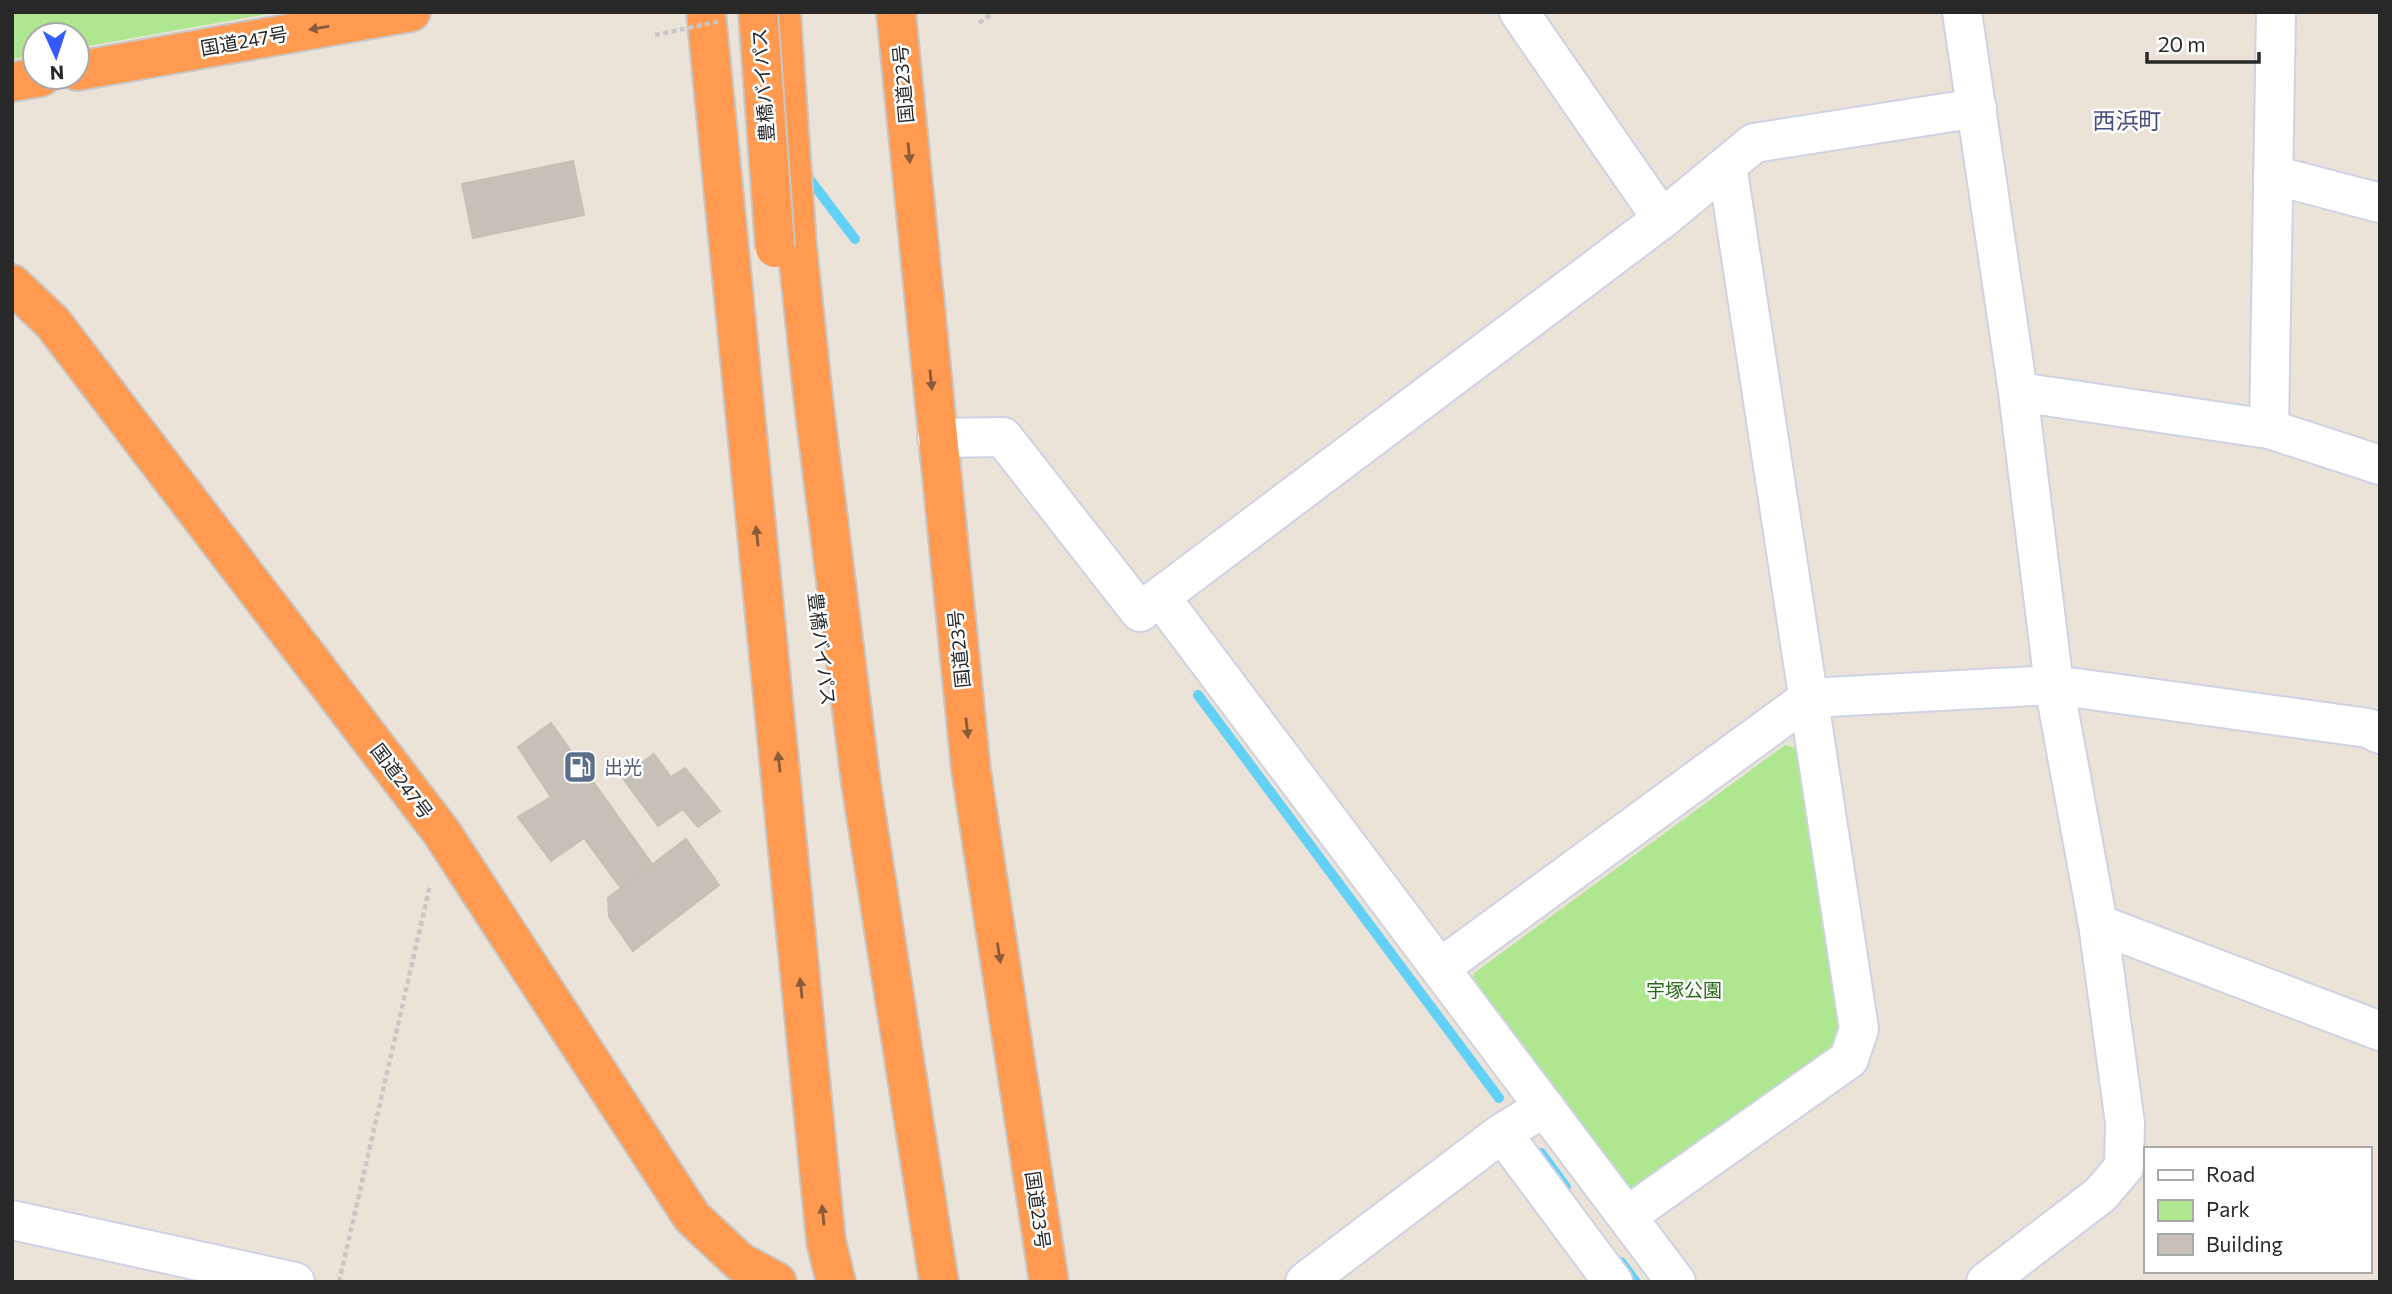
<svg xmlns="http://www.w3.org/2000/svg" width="2392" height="1294" font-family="Commissioner,'Noto Sans JP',sans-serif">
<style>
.green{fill:#afe791}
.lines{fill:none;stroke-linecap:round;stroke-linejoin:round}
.stream{stroke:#63d0f6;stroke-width:10}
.building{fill:#c7c0b8;stroke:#c7bfb2;stroke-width:2}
.minor-casing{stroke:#ced2e3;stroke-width:42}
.highway-casing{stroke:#c7c7c7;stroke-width:42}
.path{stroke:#c7c7c7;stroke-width:4.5;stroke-dasharray:5 3.5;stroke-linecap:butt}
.minor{stroke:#fff;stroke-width:38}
.highway{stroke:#ff9a50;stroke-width:38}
.highway-bridge-casing{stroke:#c7c7c7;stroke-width:42;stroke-linecap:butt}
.path-bridge{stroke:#c7c7c7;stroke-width:4.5;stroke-dasharray:5 3.5;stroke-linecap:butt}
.highway-bridge{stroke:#ff9a50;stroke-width:38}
.oneway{fill:#895b3a}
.labels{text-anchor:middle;stroke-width:5;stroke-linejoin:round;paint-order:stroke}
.street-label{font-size:19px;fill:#282828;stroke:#fff}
.service-label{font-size:19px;fill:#4e5e75;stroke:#fff;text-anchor:start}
.park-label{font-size:19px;fill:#276915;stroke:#fff}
.quarter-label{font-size:23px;fill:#46507b;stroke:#fff}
</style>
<rect width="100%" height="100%" fill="#ece3d8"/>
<path class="green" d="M12,12h267l-202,36v-13h-42v20l-23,4z
M1785,745l11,3 47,286 -7,19 -202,138 -12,-3 -151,-201 3,-14z"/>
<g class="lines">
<path class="stream" d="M804,172l51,67
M1198,695l301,403
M1541,1153l25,34
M1621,1262l15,20"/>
</g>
<path class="building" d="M573,161l11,54 -111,23 -11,-54z
M551,723l101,141 -31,24 -37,-50 -33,23 -33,-44 33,-20 -33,-50z
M654,754l17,23 14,-9 35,43 -22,16 -15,-18 -25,17 -36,-49z
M686,839l33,46 -86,66 -24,-34 -1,-19z"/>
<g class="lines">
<defs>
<path id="minor" d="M1519,12l143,207
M1962,12l56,380 36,293 44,239 27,199 -1,44 -24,28 -114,87
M2273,175l107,28
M2018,392l251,37 111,36
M2269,429l7,-417
M937,438l66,-1 137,175 522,-393 92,-76 223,-35
M1161,598l515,684
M2098,924l282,107
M1440,968l369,-270 245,-13 314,43 12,6
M1502,1133l111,149
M1627,1216l222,-157 10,-30 -132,-864
M12,1220l283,62
M1305,1282l197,-149 43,-26"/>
<path id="highway" d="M706,12l120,1229 10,41
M781,12l16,234 17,159 47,378 78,499
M896,12l75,758 78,512
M77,71l334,-59
M12,82l29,-5
M12,284l41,39 389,510 250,384 48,45 37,20"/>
</defs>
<use href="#minor" class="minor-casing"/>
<use href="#highway" class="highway-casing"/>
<path class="path" d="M979,23l15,-11
M339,1282l91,-397"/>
<use href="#minor" class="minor"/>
<use href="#highway" class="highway"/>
<defs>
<path id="highway-bridge" d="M758,12l17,236"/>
</defs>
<use href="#highway-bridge" class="highway-bridge-casing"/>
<path class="path-bridge" d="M655,35l66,-14"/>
<use href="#highway-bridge" class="highway-bridge"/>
</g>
<defs><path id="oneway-solid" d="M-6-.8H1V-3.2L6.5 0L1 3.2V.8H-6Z" transform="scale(1.75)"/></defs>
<g class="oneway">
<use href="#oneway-solid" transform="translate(319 28) rotate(170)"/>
<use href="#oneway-solid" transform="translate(909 153) rotate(85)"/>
<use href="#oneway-solid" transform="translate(931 380) rotate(84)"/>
<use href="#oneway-solid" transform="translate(757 536) rotate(-96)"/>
<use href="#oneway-solid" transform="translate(967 728) rotate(84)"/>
<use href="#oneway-solid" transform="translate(779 762) rotate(-96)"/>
<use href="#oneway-solid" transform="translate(999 953) rotate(81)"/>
<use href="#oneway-solid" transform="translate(801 988) rotate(-96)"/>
<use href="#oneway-solid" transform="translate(823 1215) rotate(-96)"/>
</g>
<defs>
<symbol id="fuel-square" viewBox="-11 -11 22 22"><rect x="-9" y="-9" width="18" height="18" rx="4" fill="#5c6f8a" stroke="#fff"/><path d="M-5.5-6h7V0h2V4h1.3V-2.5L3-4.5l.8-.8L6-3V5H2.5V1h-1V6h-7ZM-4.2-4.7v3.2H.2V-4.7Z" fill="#fff"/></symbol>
</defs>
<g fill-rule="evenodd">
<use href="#fuel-square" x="561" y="748" width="38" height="38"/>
</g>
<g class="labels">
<g class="street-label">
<text transform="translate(244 41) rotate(-10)" y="7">国道247号</text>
<text transform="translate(903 84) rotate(-95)" y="7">国道23号</text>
<text transform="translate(763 85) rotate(-94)" y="7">豊橋バイパス</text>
<text transform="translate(822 649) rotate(83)" y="7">豊橋バイパス</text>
<text transform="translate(959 649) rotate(-96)" y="7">国道23号</text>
<text transform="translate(402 781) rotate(53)" y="7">国道247号</text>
<text transform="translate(1038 1210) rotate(82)" y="7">国道23号</text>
</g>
<g class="service-label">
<text x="604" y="774">出光</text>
</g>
<g class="park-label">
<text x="1684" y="997">宇塚公園</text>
</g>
<g class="quarter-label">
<text x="2127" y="129">西浜町</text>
</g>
</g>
<rect width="2392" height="1294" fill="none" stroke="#282828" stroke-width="28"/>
<rect x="2144" y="1147" width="228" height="126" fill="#ffffff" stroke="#a9a9a9" stroke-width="2"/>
<rect x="2158" y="1170" width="35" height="10" fill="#ffffff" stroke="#a9a9a9" stroke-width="2"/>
<text x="2206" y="1182" font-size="21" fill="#282828">Road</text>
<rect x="2158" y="1200" width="35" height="21" fill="#afe791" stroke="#a9a9a9" stroke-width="2"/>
<text x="2206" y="1217" font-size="21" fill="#282828">Park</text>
<rect x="2158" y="1234" width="35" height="21" fill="#c7c0b8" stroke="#a9a9a9" stroke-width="2"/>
<text x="2206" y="1252" font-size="21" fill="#282828">Building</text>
<g transform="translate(56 56) rotate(177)"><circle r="33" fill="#ffffff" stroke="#a9a9a9" stroke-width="2"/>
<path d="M0-5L12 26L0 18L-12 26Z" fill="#325aff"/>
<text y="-10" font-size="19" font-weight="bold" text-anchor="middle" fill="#282828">N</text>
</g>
<path d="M2147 52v10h112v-10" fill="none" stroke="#282828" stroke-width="3.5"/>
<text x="2158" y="52" font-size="21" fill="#282828" stroke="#ffffff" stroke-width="5" paint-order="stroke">20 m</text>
</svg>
